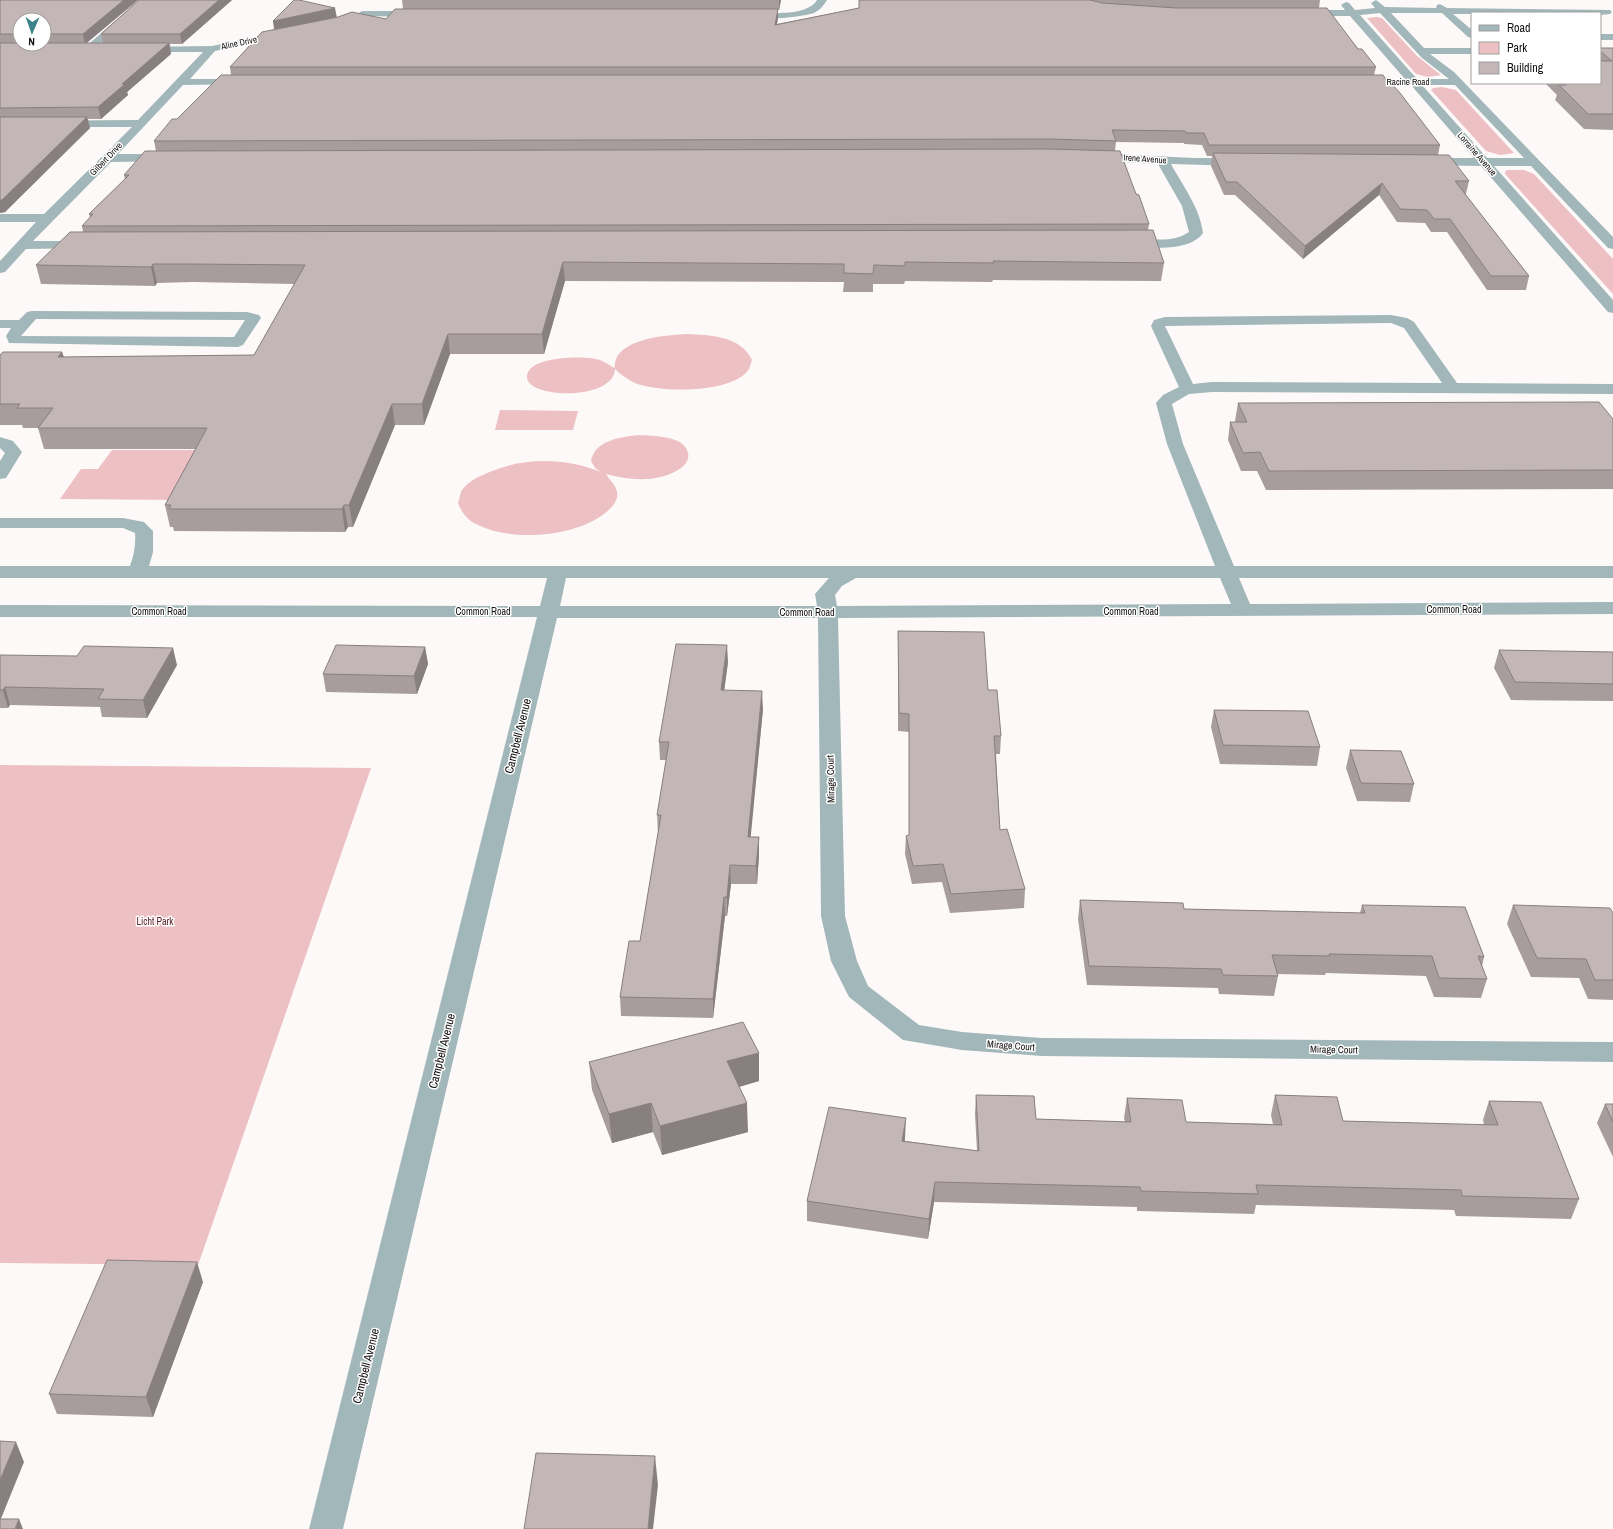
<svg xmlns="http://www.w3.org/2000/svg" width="1613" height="1529" font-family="'Archivo Narrow',sans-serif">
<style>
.green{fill:#edc0c3}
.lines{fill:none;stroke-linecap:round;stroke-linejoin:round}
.minor{fill:#a1b7b9;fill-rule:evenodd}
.wall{fill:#a89d9d;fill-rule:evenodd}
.shaded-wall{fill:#887f80}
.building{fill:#c3b6b7;stroke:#887f80}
.labels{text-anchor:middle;stroke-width:3;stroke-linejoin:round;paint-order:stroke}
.far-street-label{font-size:9px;fill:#141010;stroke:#fff}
.street-label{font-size:10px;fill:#141010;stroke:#fff}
.park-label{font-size:10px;fill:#5b212a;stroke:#fff}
.near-street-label{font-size:12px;fill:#141010;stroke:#fff}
</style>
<rect width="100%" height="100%" fill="#fef9f9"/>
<path class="green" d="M1376,17l6,1 35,38 24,19 -13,2 -12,-3 -49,-56z
M1442,87l14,3 58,63 -14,2 -14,-4 -55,-61 2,-2z
M1507,170h17l10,4 79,85v35l-108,-120v-2z
M687,334c23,1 54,2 65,26 -1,3 -2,6 -3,9 -16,25 -90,24 -114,14 -8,-4 -14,-8 -20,-14 -1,32 -88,30 -88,8 0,-21 55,-21 68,-18 8,1 13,5 19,9 1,-2 1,-7 2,-9 9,-21 51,-24 71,-25z
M500,410l78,1 -5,19h-78z
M639,435c14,1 45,0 49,18 2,7 -4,14 -10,17 -21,13 -50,10 -72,4 4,7 13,13 11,23 -1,7 -8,13 -13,17 -30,23 -92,28 -126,11 -11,-5 -16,-12 -20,-22 1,-3 2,-8 3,-11 4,-8 14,-14 22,-17 37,-18 80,-18 118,-3l-6,-4 -4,-7c4,-21 30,-24 48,-26z
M112,450h99l-29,50 -122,-1 21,-30h17z
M0,765l371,3 -173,497 -198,-2z"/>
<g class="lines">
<path class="minor" d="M140,0h11l-58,51h-8l-1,-2 1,-2z
M817,0h10c-4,6 -7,10 -13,13 -12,4 -64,10 -72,2l5,-3c19,0 59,6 70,-12z
M1376,0l9,7 51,1 1,-3 3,-1 7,4 163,2 2,2 -2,2 -10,1v-2l-147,1 19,16v8l-4,-1 -26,-24h-51l33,35h48v6h-42l24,18 159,165v12l-5,-1 -77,-82h-37l119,134v13l-5,-1 -127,-146 -61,-1 -2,-3 6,-4h50l-63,-73 -58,-1 -1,-2 1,-2 4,-1h48l-55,-63h-48l-5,-3 5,-3h43l-4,-5 5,-3 3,1 6,7 20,-2 -4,-5zM1380,13l42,45 27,21h-32l-57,-64zM1422,85h33l69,73h-37z
M362,11h59l5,3 -5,3 -62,-1 -2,-2z
M283,31l5,3 -1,2 -72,15 -25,28h55l5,3 -1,2 -66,1 -65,69h50l4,1 2,3 -2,3 -61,1 -78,79h54l5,1 2,3 -2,3 -66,1 -21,23 -5,1v-12l36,-39h-36v-8h44l88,-87h-132v-6l138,-1 65,-68h-62l-5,-3 1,-2 75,-1z
M1600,34h13v6h-13z
M1092,153l102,5h47l6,4 -6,4 -70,-2c12,22 29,44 32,69 -14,20 -55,14 -76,14l-5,-1 -2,-3 2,-3c22,-5 47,6 67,-8l-7,-26 -24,-42 -70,-4 -2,-3 2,-3z
M32,311l215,1 12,3 2,3 -18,27 -5,2 -229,-4 -3,-7 5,-8h-11v-8h19l8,-8zM36,319l209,1 -11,17 -213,-1z
M1391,315l16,3 7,4 43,61 156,1v10l-401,-2 -23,2 -17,10 11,40 51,122h379v12h-374l11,26 363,-2v12l-775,4 7,298 12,45 11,25 51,39 43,7 80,6 571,4v20l-571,-6 -80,-6 -59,-10 -54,-43 -18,-36 -10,-45 -3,-298h-261l-214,911h-34l228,-912h-537v-12l540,1 7,-28h-547v-12h130c4,-11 6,-22 5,-33l-12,-5h-123v-10h123l21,4 9,9v21l-4,14h1066l-48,-122 -11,-41 7,-8 16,-8 -28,-61 3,-6 11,-3zM1391,323l13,5 38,55 -230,-1 -19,2 -28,-58zM566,578h263l-14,16 2,12h-257zM856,578h364l11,26 -394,2 -2,-11 7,-9z
M0,437l13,4 9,11 -16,26 -6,1v-18l5,-8 -5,-5z"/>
</g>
<path class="wall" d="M0,0h138l-51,43h16l-2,-9 38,-34h93l-50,44h-12l1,10 -44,38 1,3 -27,24h-13l2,9 -85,84 -5,1zM20,20h24v24h-24z
M402,0h379l-2,10h-1v8l-1,6 82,-16v-8h461l-1,8 57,59 -2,8 15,9 51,61 -2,10 31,26 -3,13h-1l64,82 -3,14h-39l-40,-58h-16l-6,-9 -28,-1 -18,-27 -76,64 -68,-64h-11l-13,-29 1,-10h-5l-5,-11 -18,-1v-1l-68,-1 -1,9 21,43 13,30 -1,6 16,33 -3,18 -168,-1 -1,2 -87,-1 -1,3h-31v8h-30l1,-10 -279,-1 -21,73h-94l-26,71h-29l-42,102h-5l-3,5 -171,-1 -1,-4h-3l-5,-22 31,-56h-152l-6,-21h-15l-1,-3h-22v-70l62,-3 2,5 190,-2 41,-71 -102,-2 -36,1 -2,3 -114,-2 -5,-19 47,-33 -1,-6 8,-8 -1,-4 36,-34 -1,-5 32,-24 -2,-10 23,-22 54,-44 -1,-8 44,-37 -1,-9 64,-4 49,2 17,-10z
M1600,48h13v82l-29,-1 -29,-29 2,-5 -12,-12h55z
M1238,403l375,16v70l-347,1 -9,-19h-16l-13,-31 2,-18h6l-1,-1z
M898,631l90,59 13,46 -1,18h-4l4,76 25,59 -1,19 -74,5 -8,-31 -30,2 -7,-30 1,-18h3v-104l-11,-1z
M425,647l3,17 -11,30 -91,-2 -3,-18z
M1499,650l114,2v49l-102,-1 -17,-32z
M0,655l177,10 -30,53 -45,-1 -2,-10 -90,-2 -2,3h-8z
M728,662l-4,28 39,19 -13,128h9v18l-2,29h-26l-4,32h-2l-12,102 -92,-2 -1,-19 20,-56 18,-108 -1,-18 9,-55h-6l-1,-18z
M1214,710l106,37 -3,19 -97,-2 -9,-37z
M1350,750l64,34 -4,18 -53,-1 -11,-33z
M1080,900l104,9 176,4 2,-8 122,52 -2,9 5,13 -6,19 -47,-1 -8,-21 -100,-3 -1,2 -48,-1 1,2 -4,20 -55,-2 -1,-6 -131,-3 -9,-66z
M1513,905l100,8v87l-25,-1 -9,-21 -48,-1 -24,-53z
M759,1053v28l-20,6 9,45 -86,23 -9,-23 -41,11 -20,-53 -3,-28z
M976,1095l60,24 89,3 -1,-4 3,-20 59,24 87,2 -2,-9 4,-20 68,26 141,4 -1,-5 6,-19 90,98 -8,20 -115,-3 -2,-6 -198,-5 -2,9 -117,-3v-4l-203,-5 -6,37 -121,-18v-20l98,-63v3l72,10 -2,-37z
M1605,1104h8v53l-16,-34z
M203,1282l-50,135 -96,-3 -8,-20z"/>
<path class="shaded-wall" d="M124,0h14l-53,44 -2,-10z
M219,0h13l-50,44 -2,-10z
M779,0h2l-2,10z
M335,8l2,10 -62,13 -2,-10z
M778,9v9l-3,17v-10z
M169,43l2,11 -44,38 1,3 -27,24 -3,-12 24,-23z
M87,117l3,11 -85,84 -5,1v-13z
M1382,183l-3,12 -76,64 2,-13z
M563,262l2,19 -21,73 -2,-20z
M153,264l4,19 -2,3 -4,-19z
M448,334l2,20 -26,71 -2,-21z
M62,352l6,19 -10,-14z
M392,404l3,21 -42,102 -4,-22z
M344,505l4,22 -3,5 -3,-23z
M727,645l1,17 -6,46 -1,-18z
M425,647l3,17 -11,30 -3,-18z
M173,648l4,17 -30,53 -4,-18z
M5,687l5,18 -2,3 -5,-18z
M762,691l1,18 -14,146 -1,-18z
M759,837v18l-2,29 -1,-18z
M730,865l1,19 -4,32v-19z
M724,897l1,19 -12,102v-19z
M759,1053v28l-31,9 -1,-29z
M651,1103l2,29 -41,11 -3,-29z
M747,1103l1,29 -86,23 -2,-29z
M906,1118l-1,20 -4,22 1,-19z
M935,1182l-1,20 -6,37 1,-20z
M197,1262l6,20 -50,135 -7,-20z
M16,1442l8,20 -24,59v-41z
M655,1456l3,29 -5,44h-5z
M19,1519l4,10h-8z"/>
<path class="building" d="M0,0h124l-41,34h-39v-14h-24v14h-20z
M139,0h80l-39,34h-79z
M294,0h5l36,8 -62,13z
M859,0h231l12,3 74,5h151l31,41h4l14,18h-1146l32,-35 76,-15 14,-5 34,7 9,-10h383l-3,16 84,-17z
M0,43h20v1h24v-1h125l-47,41h3l-27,23 -98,1z
M1600,48h13v66h-25l-29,-29h7l-2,-2h36v-22h12l-12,-10z
M221,75h1162l6,9h3l8,9 40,52h-231l-5,-12h-18l-1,-2 -73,-1 4,11 -66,-2 -896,2 18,-22h5z
M0,117h87l-85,83h-2z
M1050,149l70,2 16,43 3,1 10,29 -1067,2 11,-12h-4l40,-39h-5l21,-24z
M1213,153l236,2 20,26h-14l74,95h-38l-41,-57h-16l-7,-9 -27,-1 -18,-26 -77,63 -68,-64h-11z
M1153,230l11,33 -171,-2 1,2 -89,-1v4l-31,-1 -1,9 -29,-1v-9l-281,-2 -21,72h-94l-26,70h-30l-43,101h-5l-2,4h-173l2,-4h-6l42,-77h-169l15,-20h-36l3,-4h-20v-49l3,-3h59l-4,5 196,-2 51,-90 -116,-1h-36l-2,3 -115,-2 34,-33z
M1599,402l14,17v51l-344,1 -9,-19 -17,1 -13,-31h17l-9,-19z
M898,631l86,1 4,58h9l4,46h-7l6,94 7,-1 18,60 -74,5 -8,-30 -30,2 -7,-30 3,-1v-121l-10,-1z
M676,644l51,1 -6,45 41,1 -14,146h11l-3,29 -26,-1 -3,32h-3l-11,102 -93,-2 9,-56h11l21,-126h-4l12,-73h-10z
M336,645l89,2 -11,29 -91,-2z
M84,646l89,2 -30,52 -45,-1 6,-10 -99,-2 -2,3h-3v-35l77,1z
M1499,650l114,2v32l-98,-2z
M1214,710l94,1 12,36 -97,-2z
M1350,750l51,1 13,33 -53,-1z
M1080,900l103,3 1,6 181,4 -3,-8 103,2 19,50 -6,-1 9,23 -48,-1 -7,-22 -103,-2 1,2 -58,-1 6,21 -55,-1 -2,-6 -132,-3z
M1513,905l97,3 3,5v67h-18l-9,-21 -49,-1z
M743,1022l16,31 -32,8 20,42 -87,23 -9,-23 -42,11 -20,-52z
M976,1095l58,1 2,23 95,3 -4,-24 55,2 4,22 96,3 -7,-30 62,2 6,24 155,4 -9,-24 52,1 38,97 -117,-3 -1,-6 -205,-5 2,9 -117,-3 -1,-4 -205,-5 -6,37 -122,-18 22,-94 77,11 -4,23 77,10z
M1605,1104h8v18z
M107,1260l90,2 -51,135 -97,-3z
M0,1441l16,1 -16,38z
M536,1453l119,3 -7,73h-124z
M0,1519h19l-4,10h-15z"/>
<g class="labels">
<g class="far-street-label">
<text transform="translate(239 43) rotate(-12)" y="3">Aline Drive</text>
<text x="1408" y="85">Racine Road</text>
<text transform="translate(1477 154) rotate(49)" y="3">Lorraine Avenue</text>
<text transform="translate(106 159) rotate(-46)" y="3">Gilbert Drive</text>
<text transform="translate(1145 159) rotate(4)" y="3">Irene Avenue</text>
</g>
<g class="street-label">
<text x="1454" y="613">Common Road</text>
<text x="159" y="615">Common Road</text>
<text x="483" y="615">Common Road</text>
<text x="1131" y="615">Common Road</text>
<text x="807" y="616">Common Road</text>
<text transform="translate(830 779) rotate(-91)" y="4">Mirage Court</text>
<text transform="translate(1011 1045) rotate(4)" y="4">Mirage Court</text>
<text transform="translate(1334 1049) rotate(1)" y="4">Mirage Court</text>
</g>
<g class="park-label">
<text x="155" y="925">Licht Park</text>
</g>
<g class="near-street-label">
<text transform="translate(518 736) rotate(-76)" y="4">Campbell Avenue</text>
<text transform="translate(442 1051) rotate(-76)" y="4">Campbell Avenue</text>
<text transform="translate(366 1366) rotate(-76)" y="4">Campbell Avenue</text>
</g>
</g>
<rect x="1471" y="12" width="130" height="72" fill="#ffffff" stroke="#a19f9f"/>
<rect x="1479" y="25" width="20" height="6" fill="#a1b7b9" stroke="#a19f9f"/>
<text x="1507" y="32" font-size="12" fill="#141010">Road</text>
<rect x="1479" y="42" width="20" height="12" fill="#edc0c3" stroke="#a19f9f"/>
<text x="1507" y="52" font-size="12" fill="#141010">Park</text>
<rect x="1479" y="62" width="20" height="12" fill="#c3b6b7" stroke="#a19f9f"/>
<text x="1507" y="72" font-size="12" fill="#141010">Building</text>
<g transform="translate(32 32) rotate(182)"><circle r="19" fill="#ffffff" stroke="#a19f9f"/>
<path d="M0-3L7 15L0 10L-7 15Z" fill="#3c848a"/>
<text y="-6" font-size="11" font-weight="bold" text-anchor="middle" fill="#141010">N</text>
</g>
</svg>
